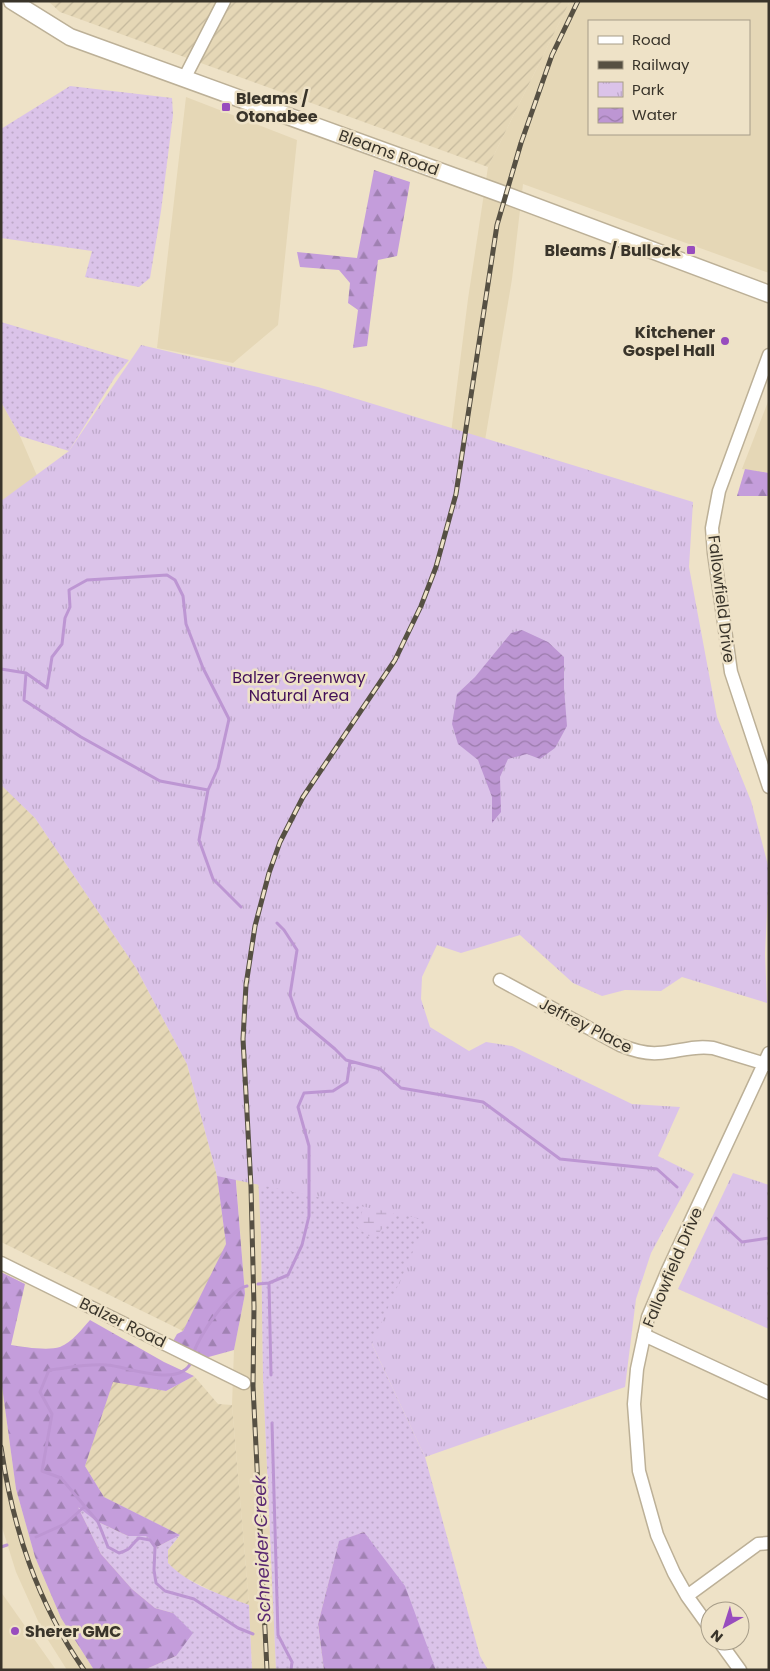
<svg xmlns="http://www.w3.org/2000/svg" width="770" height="1671" font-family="Poppins,sans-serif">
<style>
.built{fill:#e5d7b6;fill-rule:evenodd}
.industrial{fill:url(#industrial-furrows)}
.grass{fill:url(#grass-dots)}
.forest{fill:url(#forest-firs)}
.wetland{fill:url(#wetland-marsh)}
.park{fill:url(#park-tufts)}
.water{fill:url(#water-waves)}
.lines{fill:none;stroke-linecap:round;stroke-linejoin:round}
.stream{stroke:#bd96d3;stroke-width:3}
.minor-casing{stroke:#bcb097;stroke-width:15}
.major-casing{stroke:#bcb097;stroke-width:19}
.minor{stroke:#fff;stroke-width:12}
.major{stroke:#fff;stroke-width:16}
.rail-casing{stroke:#565043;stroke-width:5}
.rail{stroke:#eee2c7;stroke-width:3;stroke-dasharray:9;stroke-linecap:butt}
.poi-dot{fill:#984cbe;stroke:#eee2c7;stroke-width:2}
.labels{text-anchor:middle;stroke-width:5;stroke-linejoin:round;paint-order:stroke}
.poi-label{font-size:16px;font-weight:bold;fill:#39342a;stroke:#eee2c7;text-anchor:start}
.street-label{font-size:16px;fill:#39342a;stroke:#eee2c7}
.park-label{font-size:16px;fill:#431059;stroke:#eee2c7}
.water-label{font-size:18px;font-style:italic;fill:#5a2972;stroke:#eee2c7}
</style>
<defs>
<pattern id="industrial-furrows" width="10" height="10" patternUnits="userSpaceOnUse" patternTransform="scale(1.25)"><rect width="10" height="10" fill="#e5d7b6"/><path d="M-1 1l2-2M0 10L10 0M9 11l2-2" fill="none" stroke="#c5b99d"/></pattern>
<pattern id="grass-dots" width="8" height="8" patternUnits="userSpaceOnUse" patternTransform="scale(1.25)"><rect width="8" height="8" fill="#dbc3e9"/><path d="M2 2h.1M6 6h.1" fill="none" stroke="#bda8c8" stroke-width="1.8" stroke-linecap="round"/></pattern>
<pattern id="forest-firs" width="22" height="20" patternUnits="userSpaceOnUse" patternTransform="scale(1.25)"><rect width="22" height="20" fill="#c49ddb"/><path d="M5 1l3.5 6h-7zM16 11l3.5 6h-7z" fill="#a081b2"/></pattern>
<pattern id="wetland-marsh" width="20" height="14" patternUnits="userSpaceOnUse" patternTransform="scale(1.25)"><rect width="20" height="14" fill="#dbc3e9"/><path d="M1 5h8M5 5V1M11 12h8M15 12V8" fill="none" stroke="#bda8c8"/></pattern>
<pattern id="park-tufts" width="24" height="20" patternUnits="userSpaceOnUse" patternTransform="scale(1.25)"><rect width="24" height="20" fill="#dbc3e9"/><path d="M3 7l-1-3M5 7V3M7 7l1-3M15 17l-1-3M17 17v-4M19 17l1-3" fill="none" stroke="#bda8c8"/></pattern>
<pattern id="water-waves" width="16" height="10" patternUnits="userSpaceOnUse" patternTransform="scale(1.25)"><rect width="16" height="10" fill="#bd96d3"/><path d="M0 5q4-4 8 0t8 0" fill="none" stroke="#9b7bab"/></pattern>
</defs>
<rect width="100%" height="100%" fill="#eee2c7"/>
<path class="built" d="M570,1h199v272l-246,-89 -11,95 -36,215 -215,743 2,141 13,292h-24l-3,-65 -17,-200 2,-55 11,-56 -11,-142 208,-648 26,-205 20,-132zM589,21h160v113h-160z
M186,97l111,43 -19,185 -45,38 -76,-15z
M769,399v74l-27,-4z
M1,402l19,34 18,42 -37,25z
M1,1379l15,110 19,68 26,61 33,52h-27l-24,-38 -27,-60 -15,-48z
M1,1592l55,78h-55z"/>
<path class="industrial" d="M48,1h522l-82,166 -428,-155z
M1,784l34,34 101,150 51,96 30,112 9,68 -9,24 -34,63 -182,-89z
M194,1376l24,28 14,1 17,200 -29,-10 -42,-21 -10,-11v-13l12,-15 -76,-38 -19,-31 28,-85 53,10z"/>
<path class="grass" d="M70,86l102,12 1,17 -12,96 -11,67 -11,9 -54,-10 7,-26 -91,-13v-109z
M1,322l128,38 -14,17 -46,74 -49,-15 -19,-34z
M314,915l295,330 -237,99 53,113 55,199 8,14h-52l-72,-138 -25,10 -21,82 6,46h-48l-13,-292 -2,-141 -5,-105z
M77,1505l19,16 32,15 18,-1 5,5 4,8 25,-13 -12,15v13c21,22 53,32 81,42l3,65h-108l32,-14 -3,-43 -18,-5 -23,-19 -31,-35z"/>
<path class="forest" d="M374,170l36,12 -13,74 -19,4 -11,86 -14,2 5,-38 -10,-7 2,-20 -11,-13 -39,-3 -3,-15 60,6z
M745,469l24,4v23h-32z
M220,1159l15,11 10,124 -11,56 -29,8 -33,-15 5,-9 6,-3 43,-87 -9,-68z
M1,1272l24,12 -14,61c12,2 37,6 49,2 12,-5 22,-18 30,-27l74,42 30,14 -28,15 -53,-9 -28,84 19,31 76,38 -25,13 -4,-8 -5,-4h-18l-32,-15 -18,-14 23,47 31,35 23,19 18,5 20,20 -17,23 -32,14h-50l-33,-52 -26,-61 -19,-68 -15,-110z
M364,1532l41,54 31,84h-112l-6,-46 21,-83z"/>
<path class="wetland" d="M373,1179l36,13 -33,45 -8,-1 -11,-9z"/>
<path class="park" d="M141,345l177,42 375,115 -4,65 28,150 34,84 18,68 -4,85 2,49 -85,-26 -21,14 -36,-1 -23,6 -29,-13 -53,-48 -59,18 -24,-8 -15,32 -1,22 9,28 39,24 17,-9 26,4 120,58 48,3 -22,49 36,18 -43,79 -15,46 -11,88 -200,70 -53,-113 55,-124 -210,-44 -30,-112 -51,-96 -101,-150 -34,-33v-284l68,-50z
M733,1173l36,12v144l-91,-40z"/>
<path class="water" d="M522,630l26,12 16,15v31l3,38 -12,22 -15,11 -13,-5 -19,5 -8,18 1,35 -9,11v-26l-14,-37 -20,-16 -6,-20 5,-30 18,-17 36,-44z"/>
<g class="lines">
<path class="stream" d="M1,669l25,4 21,15 5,-31 10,-13 3,-26 5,-11 -1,-17 18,-10 80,-5 8,5 8,16 3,28 17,44 26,51 -11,49 -10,22 -9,50 14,39 28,28
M26,673l-2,27 57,37 79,44 48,9
M277,923l7,7 13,20 -7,45 8,23 37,31 11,11 34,9 21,19 82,14 77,57 97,10 20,18
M716,1218l26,24 27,-4
M269,1283l2,92
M258,1284l11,-1 19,-8 14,-30 7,-29v-70l-11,-39 6,-14 29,-2 14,-9 3,-20
M193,1354c6,-17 36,-65 54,-68
M192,1360c-10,30 -65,6 -85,5 -18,-2 -40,3 -58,5l-9,22 12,22 -10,57 19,7 37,44 10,25 11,6c14,-4 10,-7 20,-15l11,2 5,7 -1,23 2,13 9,8 29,8 44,29 15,6
M272,1423l6,212 14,27 -1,8
M36,1537l29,-13 19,-17
M1,1547l6,-2"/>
<defs>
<path id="minor" d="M184,79l40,-78
M769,355l-50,136 -7,37 2,25 17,119 38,115
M500,980l120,65c12,5 24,9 38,8 20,-1 34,-8 55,-5l56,17
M1,1263l243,120
M644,1335l125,58
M687,1596l71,-52 11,-1
M710,1628l-23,-32 -13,-23 -17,-38 -18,-64 -5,-67 3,-35 11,-52 20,-47 101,-217
M719,1641l21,29"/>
<path id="major" d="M12,1l58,36 435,158 264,99"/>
</defs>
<use href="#minor" class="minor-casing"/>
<use href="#major" class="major-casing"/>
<use href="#minor" class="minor"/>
<use href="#major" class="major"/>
<defs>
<path id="rail" d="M1,1447c12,82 36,155 83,223
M267,1670l-14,-284 1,-79 -3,-120 -8,-148 3,-54 9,-59 14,-53 11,-31 23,-45 92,-137 26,-54 15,-39 20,-73 41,-269 24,-82 31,-88 26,-54"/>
</defs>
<use href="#rail" class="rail-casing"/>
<use href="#rail" class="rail"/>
</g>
<g class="poi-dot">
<rect x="221" y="102" width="10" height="10" rx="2.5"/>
<rect x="686" y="245" width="10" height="10" rx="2.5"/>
<circle cx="725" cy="341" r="5"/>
<circle cx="15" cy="1631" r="5"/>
</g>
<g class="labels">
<g class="poi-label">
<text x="236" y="104">Bleams /<tspan x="236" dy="18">Otonabee</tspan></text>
<text x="681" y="256" text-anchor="end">Bleams / Bullock</text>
<text x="715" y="338" text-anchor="end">Kitchener<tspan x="715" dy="18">Gospel Hall</tspan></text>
<text x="25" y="1637">Sherer GMC</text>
</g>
<g class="street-label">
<text transform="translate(389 152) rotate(20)" y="6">Bleams Road</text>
<text transform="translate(722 599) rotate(83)" y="6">Fallowfield Drive</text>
<text transform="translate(586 1025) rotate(27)" y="6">Jeffrey Place</text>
<text transform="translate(672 1267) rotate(-67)" y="6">Fallowfield Drive</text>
<text transform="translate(123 1322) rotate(26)" y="6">Balzer Road</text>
</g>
<g class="park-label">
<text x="299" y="683">Balzer Greenway<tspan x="299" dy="18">Natural Area</tspan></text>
</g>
<g class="water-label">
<text transform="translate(262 1549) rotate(-92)" y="6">Schneider Creek</text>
</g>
</g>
<rect width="770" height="1671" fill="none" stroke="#39342a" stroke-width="5"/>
<rect x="588" y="20" width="162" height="115" fill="#eee2c7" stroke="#a69c88"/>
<rect x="598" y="36" width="25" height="8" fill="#ffffff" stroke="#a69c88"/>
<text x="632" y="45" font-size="15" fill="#39342a">Road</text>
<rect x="598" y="61" width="25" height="8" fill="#565043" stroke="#a69c88"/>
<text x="632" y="70" font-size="15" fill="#39342a">Railway</text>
<rect x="598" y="82" width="25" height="15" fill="url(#park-tufts)" stroke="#a69c88"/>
<text x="632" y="95" font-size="15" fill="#39342a">Park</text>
<rect x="598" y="108" width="25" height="15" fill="url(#water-waves)" stroke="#a69c88"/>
<text x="632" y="120" font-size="15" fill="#39342a">Water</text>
<g transform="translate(725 1626) rotate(219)"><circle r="24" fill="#eee2c7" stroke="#a69c88"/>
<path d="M0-4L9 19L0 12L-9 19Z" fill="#984cbe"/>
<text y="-8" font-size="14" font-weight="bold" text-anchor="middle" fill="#39342a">N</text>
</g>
</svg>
